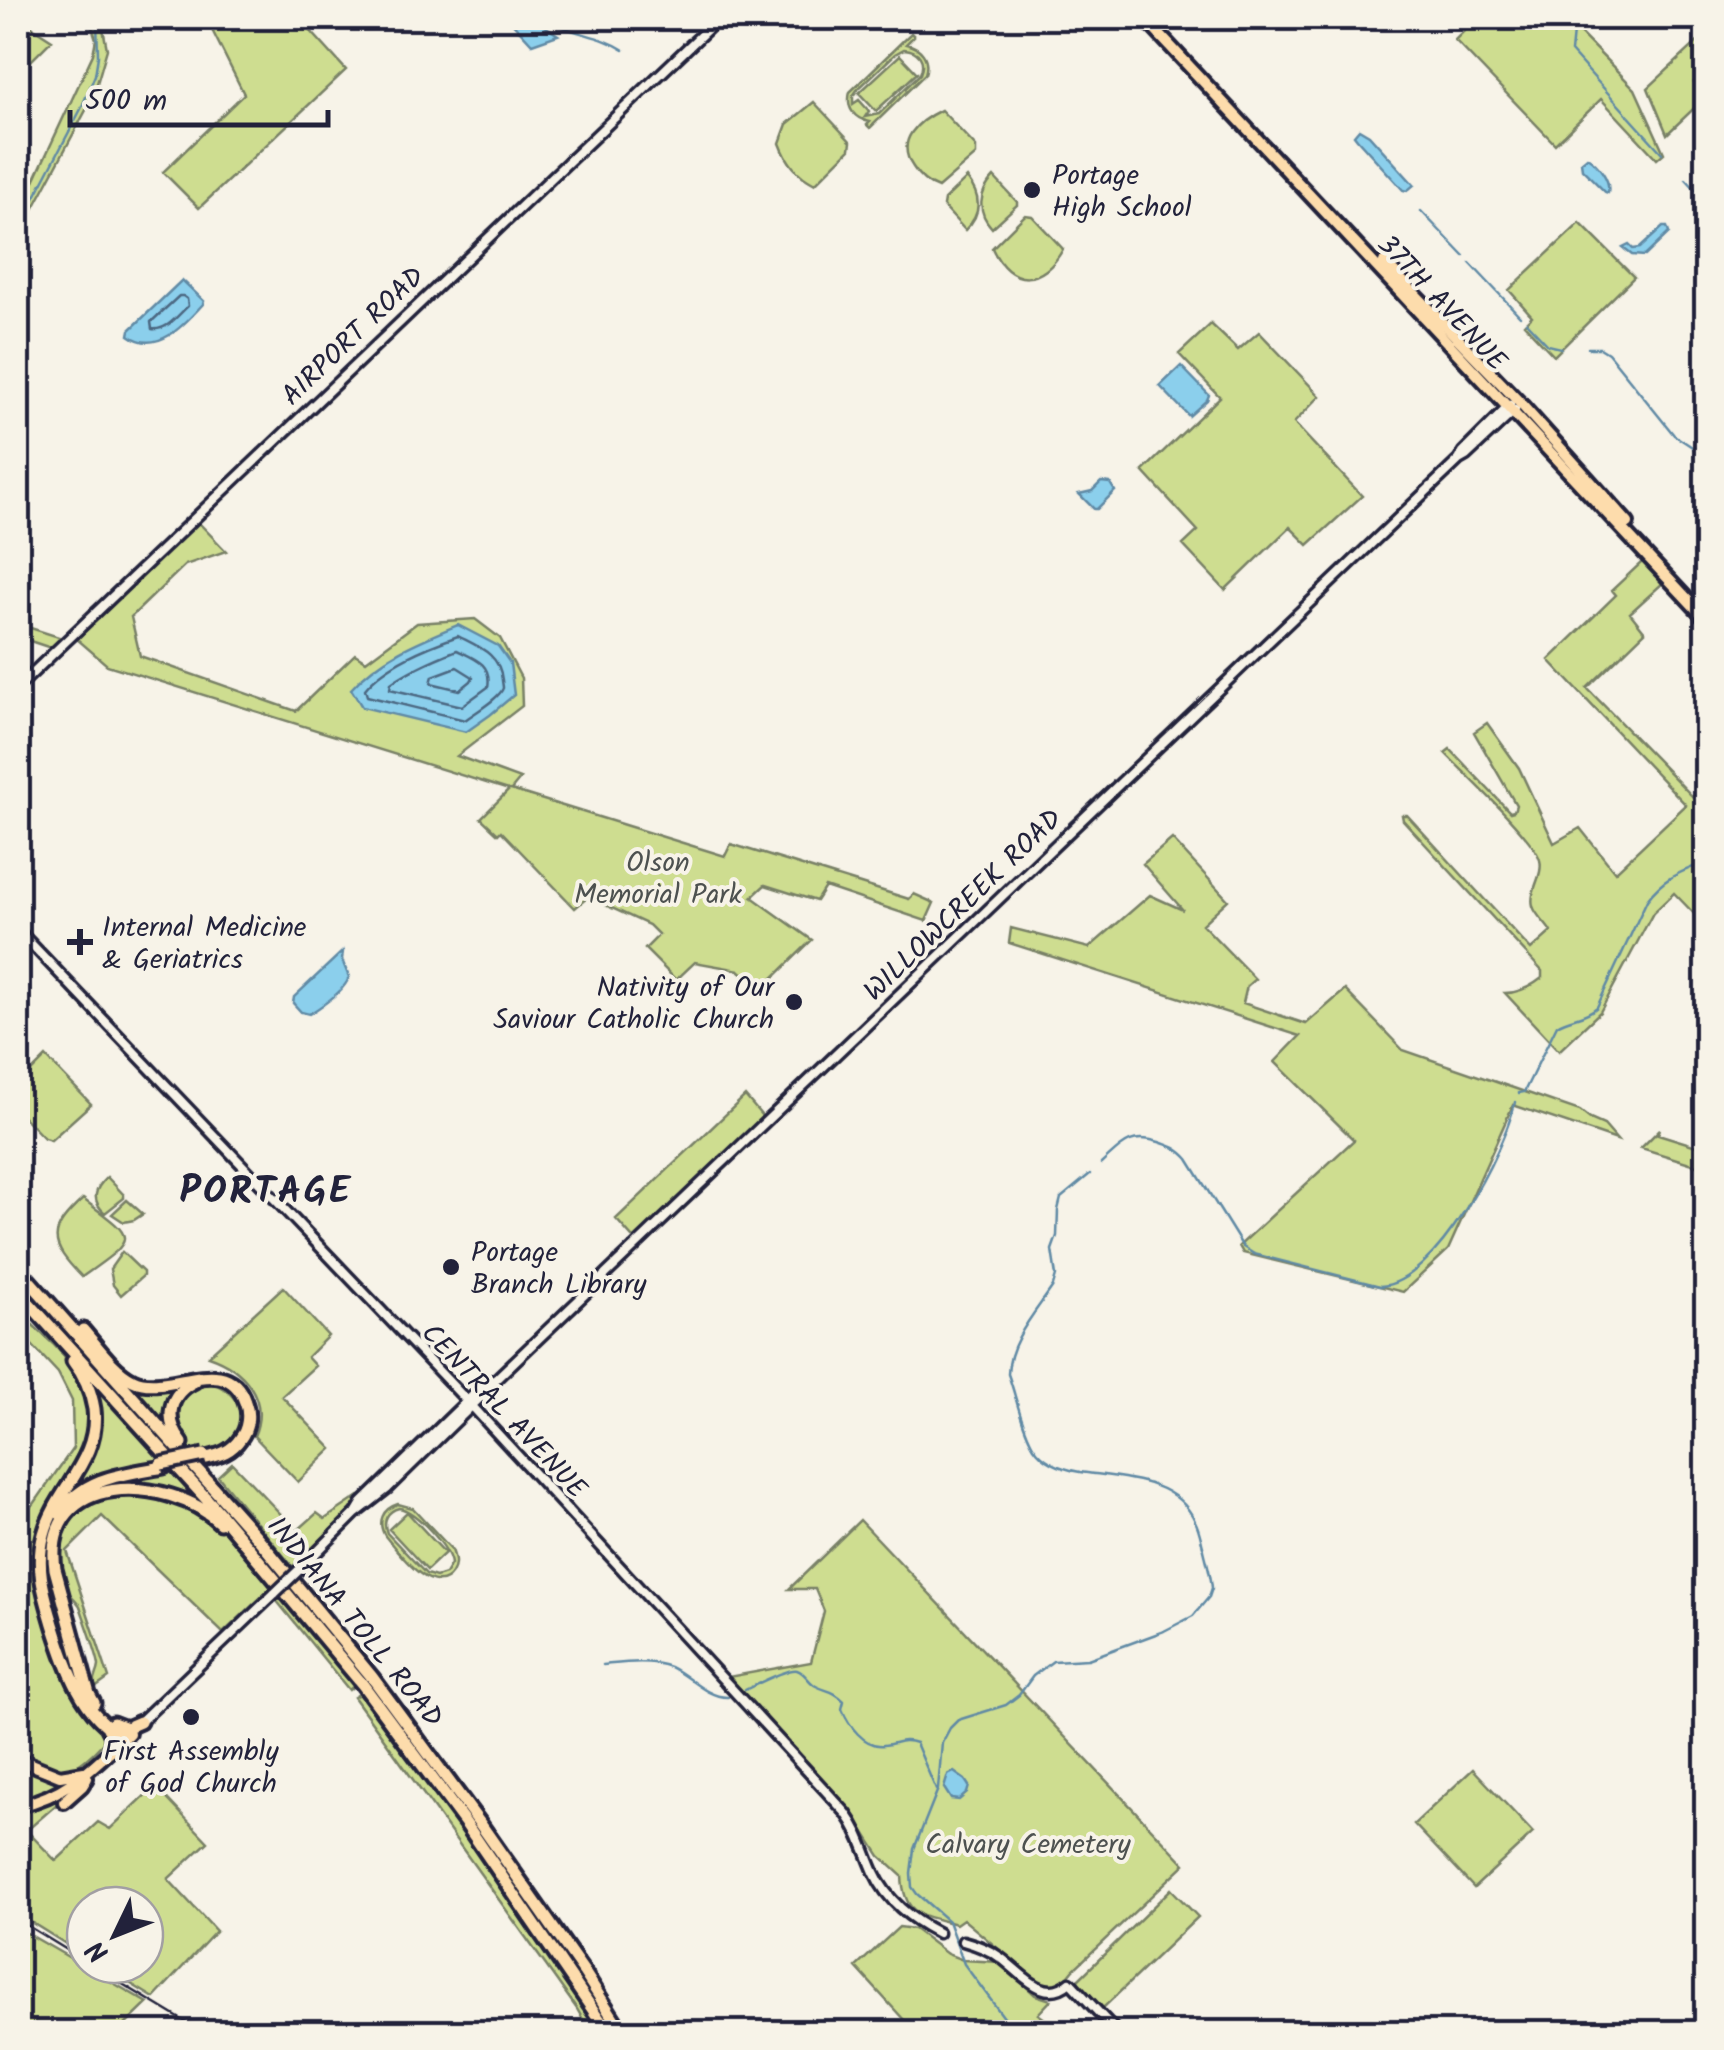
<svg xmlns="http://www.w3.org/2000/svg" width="1724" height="2050" font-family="Kalam,sans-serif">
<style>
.green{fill:#cedd90;stroke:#788066;stroke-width:2.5;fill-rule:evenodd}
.water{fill:#8bcfec;stroke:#618aa5;stroke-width:2.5}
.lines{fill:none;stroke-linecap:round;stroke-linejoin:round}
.shore{stroke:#4c6782;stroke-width:2.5}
.stream{stroke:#618aa5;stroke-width:2.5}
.secondary-casing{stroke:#22223b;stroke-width:15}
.primary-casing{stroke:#22223b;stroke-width:18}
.highway-casing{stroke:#22223b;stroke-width:19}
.secondary{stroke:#f7f3e8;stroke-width:8}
.primary{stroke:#fddcac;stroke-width:10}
.highway{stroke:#fddcac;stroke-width:11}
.rail{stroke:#22223b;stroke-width:2.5}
.secondary-bridge-casing{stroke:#22223b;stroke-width:15;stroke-linecap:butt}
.highway-bridge-casing{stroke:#22223b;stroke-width:19;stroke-linecap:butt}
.secondary-bridge{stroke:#f7f3e8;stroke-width:8}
.highway-bridge{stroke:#fddcac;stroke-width:11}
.poi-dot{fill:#22223b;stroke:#f7f3e8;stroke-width:4}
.labels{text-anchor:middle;stroke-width:8;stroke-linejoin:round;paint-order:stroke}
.poi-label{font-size:28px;fill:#22223b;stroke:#f7f3e8;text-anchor:start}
.street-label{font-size:28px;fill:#22223b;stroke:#f7f3e8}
.park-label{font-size:28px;fill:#4d5150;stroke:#f7f3e8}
.district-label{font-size:38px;font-weight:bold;letter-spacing:2.5px;fill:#22223b;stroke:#f7f3e8}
</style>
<rect width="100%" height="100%" fill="#f7f3e8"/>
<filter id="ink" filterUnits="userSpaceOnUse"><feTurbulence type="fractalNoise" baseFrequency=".01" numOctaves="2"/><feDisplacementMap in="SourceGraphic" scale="20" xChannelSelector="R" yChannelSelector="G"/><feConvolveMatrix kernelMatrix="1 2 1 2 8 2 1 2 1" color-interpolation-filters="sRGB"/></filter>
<g filter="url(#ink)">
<path class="green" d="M18,18h7l10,11 17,11 -34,34z
M89,18h12l6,31 -14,48 -71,133 -4,3v-24l15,-26 60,-129 3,-15z
M206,18h93l47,52 -147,138 -36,-36 81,-78z
M1477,18h88l70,71 29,64 -7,6 -56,-60 -46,45 -100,-104z
M911,33l3,3 -8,8c15,3 24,14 19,30l-55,54 -3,-3 3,-3c-16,-3 -24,-14 -20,-30zM904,49c15,1 22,11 16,25l-41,40 -14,3 4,-6 -10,-11 -6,4v-8l4,-6 38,-36z
M1706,34v32l-12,16 12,12v3l-39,37 -19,-46z
M900,55l17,18 -41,38 -17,-18z
M814,102l37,40 -1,7 -35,35c-18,-9 -28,-22 -35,-41l7,-19z
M941,110l35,37v8l-38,33c-11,-4 -19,-11 -25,-21 -18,-27 5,-46 28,-57z
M994,177l23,25v3l-25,23c-15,-16 -14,-35 2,-51z
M967,178c14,18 15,36 -2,52l-22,-24 1,-6z
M1025,215l7,1 31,33c-20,37 -53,39 -71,-1z
M1580,223l54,54 -80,79 -30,-32 8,-8 -23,-26z
M1211,324l27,26 21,-18 61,64 -26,27 68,73 -54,49 -18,-18 -65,63 -42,-45 15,-14 -55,-60 77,-74 -41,-43z
M198,522l28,29 -41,14 -54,52 9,39 156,55 59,-57 11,7 51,-38 58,-4 25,19 21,40 1,28 -65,50 63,23 -9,11 214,66 6,-12 178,55 5,-5 20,9 -8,18 -101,-34 -9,14 -51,-16 -13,12 60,43 -51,50 -22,-20 -44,-8 -19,18 -31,-31 14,-14 -10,-10 -61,-28 -13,11 -74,-77 -3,3 -17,-16 28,-28 -402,-125 -30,-26z
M1643,561l20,22 -33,30 15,19 -58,56 106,109 13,-12v141l-32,-33 -21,20 -53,99 -41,39 -54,-58c13,0 27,-7 37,-15v-7l-139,-151 -1,-5h5l124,135 20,-18c-5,-9 -15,-16 -18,-26 -4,-15 11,-31 7,-46 -5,-21 -77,-88 -95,-107l5,-4 60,63 4,-1 2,-6 -42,-73 13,-9 32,45 35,75 26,-15 35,44 71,-67 -137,-145 67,-65 -4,-5z
M18,624l44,14 -11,10 -33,-11z
M1172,839l56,61 -26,24 53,55 -8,7 -4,17 63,21 39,-34 58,60 177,61 10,8 14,6 13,15 -104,-35 -65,145 -45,42 -160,-39 -4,-7 115,-106 -79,-78 25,-26 -291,-93 2,-15 78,20 61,-53 33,15 -40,-46z
M46,1057l45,47 -40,36 -7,-2 -26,-27v-26z
M745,1096l17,20 -1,4 -123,118 -6,-1 -16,-18z
M1660,1129l-2,5 48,15v19l-65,-20z
M107,1177l17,18v3l-19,15c-14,-12 -11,-24 2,-36z
M83,1199c55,41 55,38 -1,78 -33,-34 -35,-45 1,-78z
M127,1200l16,14 -9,6 -10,2 -12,-8z
M122,1252l21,20v4l-22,19 -8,-10 -3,-16z
M283,1287l45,49 -21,21 8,9 -33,30 50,53 -34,33 -44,-46c16,-38 -11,-68 -46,-80z
M18,1311l35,33 20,22 9,16 9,37 -4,24 -47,94 21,127c10,28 29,48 47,71 -4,8 -9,12 -16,19 -31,29 -39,16 -74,2v-236l16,-16 39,-56 -1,-47 -14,-28 -40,-43z
M113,1371l14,8 58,2 -7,9 -3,49z
M84,1373l82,87c-34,6 -68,9 -96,31l26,-54z
M208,1382c30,7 48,42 18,62 -9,6 -21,8 -32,10l-20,-28 5,-30 17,-12z
M232,1463l65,68 20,-18 8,6 34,-23 4,4 -70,67 -75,-91z
M173,1469l43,46 -79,-28 -51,5 28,-12z
M155,1495l46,18 21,16 52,56 -51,48 -121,-117 -35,35 42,127 -14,10c-2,-10 3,-13 4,-22 0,-8 -16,-51 -19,-60 -4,-7 -11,-11 -15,-18 -22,-43 4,-85 51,-92 12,-2 26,0 39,-1z
M398,1504l15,4 39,42c3,8 5,15 0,23 -19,28 -55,-23 -67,-37 -8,-14 -3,-27 13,-32zM399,1508c17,3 50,39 52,56l-6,10 -9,3 -10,-3 -39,-41c-5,-12 0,-22 12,-25z
M407,1512l38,41 -18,17 -38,-41z
M860,1520l325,344 -111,105c-11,14 -18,21 -36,13l-75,-63 -7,5c-35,-9 -52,-8 -54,-48l-22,-20 -25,-39 -127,-140 83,-15 13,-51 -9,-22h-26z
M282,1595l74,89 -7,6 -73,-90z
M359,1694l5,1 112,149 127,188h-13l-13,-23 -223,-312z
M18,1762l56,15 -32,17 -24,6z
M1473,1769l60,64 -59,55 -60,-64z
M155,1786l53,56 -40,37 48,52 -62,67 -54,-33h45v-60h-60v51l-59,-37 -8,-11v-63l12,-11 26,27 42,-39 12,7z
M72,1791l-47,41 -7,-7v-13l35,-10z
M1171,1889l27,28 -96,92 -23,-24 -1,-5z
M899,1927l15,2 33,25 16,6 37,2 35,33 16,5 -13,14 25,18h10h-158l-59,-65z
M18,1928l130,75 -30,29h-91l-9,-28z"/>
<path class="water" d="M508,18h25l25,17 -26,9z
M1359,129l10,6 45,50 -7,6 -4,-1 -46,-51 -3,-4z
M1587,157c11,7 24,23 21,36l-3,-1 -23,-23 -1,-7z
M1663,227h4l2,6 -24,23 -13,-1 -9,-7 6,-3 4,4 7,-1z
M182,280l22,21 -1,3c-18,20 -46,52 -74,31l1,-5z
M1181,366l28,29 -2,5 -18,16 -29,-30z
M1101,482l9,1 5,8 -18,18h-3l-15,-15 13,-3z
M458,625l40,21 12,17 4,32 -24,20 -24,17 -104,-25 -11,-18c28,-32 68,-48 107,-64z
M343,951l-1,9 7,17c-4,14 -27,29 -40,37l-8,-2 -8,-9 1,-6z
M954,1772l11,8 4,6 -2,7 -8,7 -8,-1 -7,-11 4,-13z"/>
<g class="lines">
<path class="shore" d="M179,296h4l4,3 1,7c-11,10 -21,25 -36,23l-1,-7z
M458,636c21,11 42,18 44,44 0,2 1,5 1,8 -3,10 -29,25 -38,32l-98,-24 -2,-7c21,-26 62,-42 93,-53z
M457,650c19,9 35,14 31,37l-26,19 -72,-17 1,-6c20,-14 43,-24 66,-33z
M457,667l16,10 -2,4 -11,9 -29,-7 2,-7z"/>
<path class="stream" d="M546,18c23,16 54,16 78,32
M1573,32l-2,20 91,101
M1686,179l20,22
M1421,211l43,45
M18,229l63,-120 14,-34 3,-19 -1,-38
M1470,263l50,53
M1526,322l22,23 13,3
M1588,348h12l8,5 66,82 32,21
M18,497l6,42 -6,6
M1519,1093l5,-1 33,-67c13,-8 28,-7 40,-18l50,-107c17,-23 34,-28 59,-38
M1101,1164c21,-19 28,-31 58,-22 14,5 19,6 29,17l55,88 11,7 126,32c55,-1 125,-137 135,-184
M603,1665c20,-2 47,-6 67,2 19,9 37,31 58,30
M745,1690c10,-5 44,-22 52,-20 9,3 11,12 19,16 12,6 17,4 28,15l-2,8c6,15 22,39 42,36 13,-1 18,-7 32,-2l20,47
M1039,2032l-18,-2 -13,-7 -44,-59 -16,-43 -31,-27 -5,-7 -1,-14 3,-24 24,-60 4,-46 8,-15 8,-8 48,-15 13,-10 14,-19 20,-15 35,-2 76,-28 29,-15 16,-19 3,-9c-1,-13 -5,-25 -8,-38 -3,-9 -4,-20 -9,-29 -19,-43 -75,-43 -115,-49 -17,-3 -36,-10 -46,-25 -12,-19 -18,-51 -26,-73 1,-33 27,-61 45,-88l3,-10 -4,-26 5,-14 1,-26 3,-12 29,-24"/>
<defs>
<path id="secondary" d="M1459,460l4,-8 47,-47
M18,687l701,-669
M18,930l454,476 374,407c14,19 19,39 28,59 13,29 37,47 64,61
M356,1513l32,-25 103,-101 4,-7 964,-920 7,-4 49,-46
M300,1569l56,-56 6,-10 105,-102 21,-20 7,-1
M140,1722l135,-129
M963,1941c14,4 26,8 38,17 21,15 43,47 69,24l47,50"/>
<path id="primary" d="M1144,18l562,601
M1384,262l137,142 107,119
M18,1759l42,17 24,-4
M64,1802l18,-16 5,-8
M18,1806c50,-11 75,-39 111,-73"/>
<path id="highway" d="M18,1268l238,268 116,141 107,145 105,150 38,60
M18,1291l203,224 142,170 103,139 142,208
M83,1330c14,16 30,40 50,50 35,17 94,-31 112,22 5,12 3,27 -5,37 -8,12 -20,16 -33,19
M73,1361c11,14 18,30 21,48 6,51 -38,80 -50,125 -9,32 0,59 9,90 13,42 29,92 71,113
M182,1443c-18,-23 -14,-49 13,-62
M60,1514c23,-37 65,-40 104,-47
M94,1703l-5,-9 -34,-125c-14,-99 113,-95 165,-46
M113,1723l13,5 14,-6
M107,1726l5,10 -1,14"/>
</defs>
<use href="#secondary" class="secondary-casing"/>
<use href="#primary" class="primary-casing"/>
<use href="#highway" class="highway-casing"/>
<use href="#secondary" class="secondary"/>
<use href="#primary" class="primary"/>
<use href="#highway" class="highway"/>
<path class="rail" d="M18,1920l67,41
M91,1965l111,67
M18,2024l2,8"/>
<defs>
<path id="secondary-bridge" d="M275,1593l25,-24"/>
<path id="highway-bridge" d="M161,1464l43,-9"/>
</defs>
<use href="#secondary-bridge" class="secondary-bridge-casing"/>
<use href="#highway-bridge" class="highway-bridge-casing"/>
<use href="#secondary-bridge" class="secondary-bridge"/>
<use href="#highway-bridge" class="highway-bridge"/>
</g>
</g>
<g class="poi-dot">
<circle cx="1032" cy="190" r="10"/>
<path d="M75 927h10v10h10v10h-10v10h-10v-10h-10v-10h10z"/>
<circle cx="794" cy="1002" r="10"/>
<circle cx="451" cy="1267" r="10"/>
<circle cx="191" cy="1717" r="10"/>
</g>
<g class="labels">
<g class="poi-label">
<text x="1052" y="184">Portage<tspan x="1052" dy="32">High School</tspan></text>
<text x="102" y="936">Internal Medicine<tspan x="102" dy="32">&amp; Geriatrics</tspan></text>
<text x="774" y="996" text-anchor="end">Nativity of Our<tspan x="774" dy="32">Saviour Catholic Church</tspan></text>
<text x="471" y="1261">Portage<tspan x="471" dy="32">Branch Library</tspan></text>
<text x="191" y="1760" text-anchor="middle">First Assembly<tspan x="191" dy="32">of God Church</tspan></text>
</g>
<g class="street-label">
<text transform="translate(1443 302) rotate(47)" y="10">37TH AVENUE</text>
<text transform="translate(352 335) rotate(-44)" y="10">AIRPORT ROAD</text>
<text transform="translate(962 904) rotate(-44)" y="10">WILLOWCREEK ROAD</text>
<text transform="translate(505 1410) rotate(47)" y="10">CENTRAL AVENUE</text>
<text transform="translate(356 1621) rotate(51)" y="10">INDIANA TOLL ROAD</text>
</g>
<g class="park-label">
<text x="658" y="871">Olson<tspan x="658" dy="32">Memorial Park</tspan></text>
<text x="1028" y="1853">Calvary Cemetery</text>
</g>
<g class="district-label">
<text x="266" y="1203">PORTAGE</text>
</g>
</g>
<rect width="1724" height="2050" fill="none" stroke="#f7f3e8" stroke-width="60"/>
<rect x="30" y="30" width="1664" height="1990" fill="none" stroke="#22223b" stroke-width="4" filter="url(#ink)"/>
<g transform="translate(115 1935) rotate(227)"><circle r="48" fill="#f7f3e8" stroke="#a29fa3" stroke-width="2.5"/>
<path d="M0-8L18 38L0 25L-18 38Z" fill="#22223b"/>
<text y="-15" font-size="28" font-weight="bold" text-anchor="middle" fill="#22223b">N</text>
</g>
<path d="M70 110v15h258v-15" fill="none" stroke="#22223b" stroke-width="5"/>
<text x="85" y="110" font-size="30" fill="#22223b" stroke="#f7f3e8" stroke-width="8" paint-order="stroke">500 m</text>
</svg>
